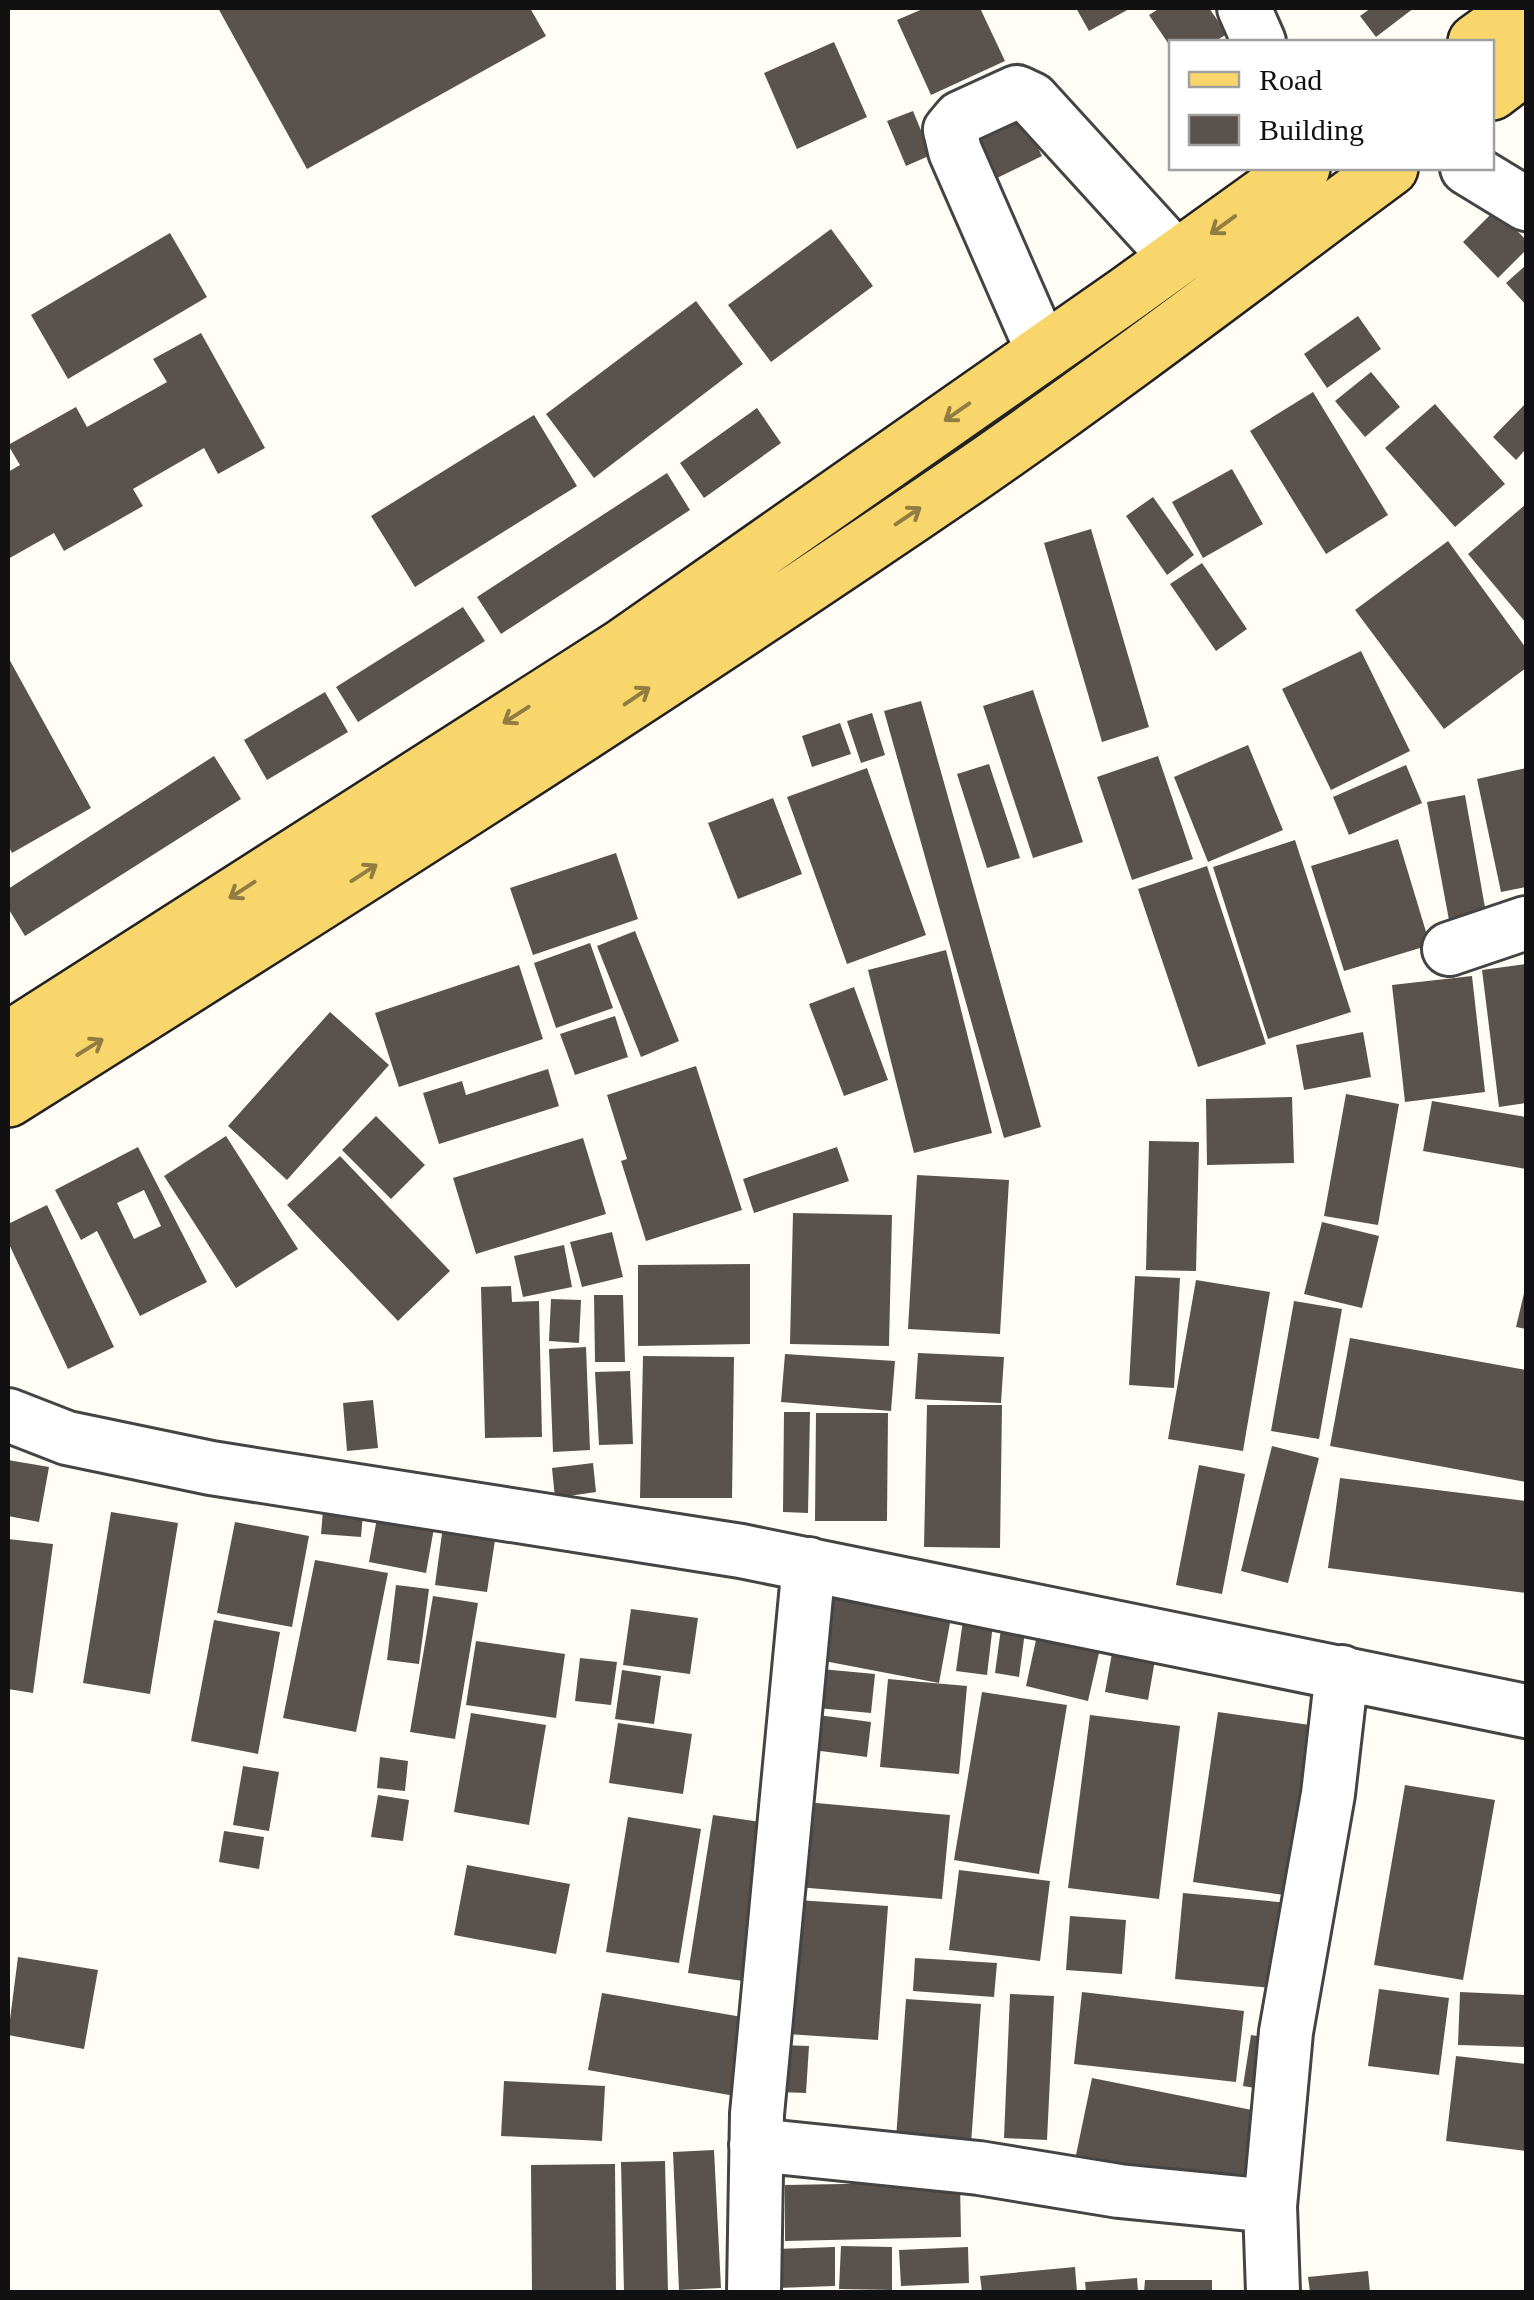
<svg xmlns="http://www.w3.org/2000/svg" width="1534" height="2300" font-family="'Times New Roman',serif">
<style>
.building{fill:#5a524d;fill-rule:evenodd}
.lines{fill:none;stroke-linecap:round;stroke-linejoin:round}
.minor-casing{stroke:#444;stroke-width:58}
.major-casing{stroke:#222;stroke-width:60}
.minor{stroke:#fff;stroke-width:52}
.major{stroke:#f9d66b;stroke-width:55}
.oneway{stroke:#917d42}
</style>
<rect width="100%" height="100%" fill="#fffdf5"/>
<path class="building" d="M218,8h312l16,28 -239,133z
M925,8h55l25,53 -74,34 -34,-75z
M1076,8h55l-42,23z
M1160,8h49l18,26 -13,8h-42v7l-23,-34z
M1371,8h43l-38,29 -16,-21z
M834,42l33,75 -70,32 -33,-76z
M1018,107l24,49 -47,23 -24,-49z
M913,111l18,44 -25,11 -19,-45z
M1496,209l30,31v10l-28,28 -35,-36z
M831,229l42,57 -102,76 -43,-57z
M170,233l37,64 -139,82 -37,-64z
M1526,265v40l-20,-22z
M696,301l47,63 -149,114 -48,-64z
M1358,316l23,33 -54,39 -23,-34z
M201,333l64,115 -47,26 -14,-26 -71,41 10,17 -79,45 -10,-18 -46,26v-87l12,-7 -12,-20 68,-38 11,20 80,-45 -14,-23z
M1371,372l29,35 -35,30 -30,-36z
M1313,392l75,123 -62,39 -76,-123z
M1526,403v46l-10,11 -23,-23z
M1435,404l70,80 -50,43 -70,-79z
M757,408l24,35 -77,55 -24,-35z
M534,415l43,71 -162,101 -44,-71z
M1232,469l31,55 -60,34 -31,-56z
M667,473l23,37 -189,124 -24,-37z
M1153,497l41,58 -27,20 -41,-59z
M1526,504v119l-58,-69z
M1091,529l58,198 -47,15 -58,-199z
M1448,541l78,107v20l-82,61 -89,-119z
M1202,563l45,66 -31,22 -46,-67z
M463,607l22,34 -127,81 -22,-35z
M1361,651l49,100 -79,39 -49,-101z
M8,657l83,151 -79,45 -4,-8z
M1033,690l50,152 -50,16 -50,-152z
M325,692l23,40 -81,48 -23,-40z
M921,701l120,426 -37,11 -120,-427z
M872,713l13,42 -24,8 -14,-42z
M840,723l11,31 -39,13 -10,-31z
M1248,745l35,85 -75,32 -34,-85z
M214,756l27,43 -216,137 -17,-28v-19z
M1158,756l35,103 -61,21 -35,-103z
M989,764l31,94 -33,10 -30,-94z
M1406,765l16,38 -73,32 -16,-38z
M867,768l59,167 -79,29 -60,-167z
M1526,768v119l-25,5 -24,-113z
M1465,795l21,118 -37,7 -22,-118z
M773,798l29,76 -64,25 -30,-76z
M1398,839l32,106 -86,26 -33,-105z
M1295,840l56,172 -83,27 -55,-172z
M616,853l22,66 -105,36 -23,-67z
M1207,866l59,178 -68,23 -60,-178z
M635,931l44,110 -38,16 -44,-111z
M590,943l23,65 -57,20 -22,-65z
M946,950l46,183 -78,20 -46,-183z
M1526,964v139l-27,4 -17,-137z
M519,965l24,74 -144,48 -24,-74z
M1472,976l13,116 -80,10 -13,-117z
M854,987l34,93 -44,16 -35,-92z
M330,1012l59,53 -102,115 -59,-54z
M615,1016l13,41 -53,18 -15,-41z
M1363,1032l8,45 -67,13 -8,-45z
M696,1066l46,144 -96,31 -25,-80 6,-2 -20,-64z
M548,1069l11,37 -120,38 -16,-51 39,-12 4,14z
M1346,1094l53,10 -21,121 -54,-9z
M1292,1097l2,66 -87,2 -1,-66z
M1432,1101l94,16v52l-103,-18z
M376,1116l49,49 -34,34 -49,-49z
M226,1136l72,113 -62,39 -72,-112z
M583,1138l23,76 -130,40 -23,-76z
M1149,1141l50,1 -3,129 -50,-1z
M138,1147l69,135 -67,34 -43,-85 -16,9 -26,-50zM144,1190l17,36 -27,13 -17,-36z
M837,1147l12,34 -95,32 -11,-34z
M340,1156l110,115 -52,50 -111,-116z
M917,1175l92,5 -9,154 -92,-5z
M47,1205l67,142 -46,22 -60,-127v-18z
M793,1213l99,2 -3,131 -99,-2z
M1322,1222l57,14 -17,72 -58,-14z
M612,1232l11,45 -41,10 -12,-45z
M564,1245l8,42 -49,10 -9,-41z
M750,1264v80l-112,2v-81z
M1135,1276l45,2 -6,110 -45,-3z
M1196,1280l74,12 -27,159 -75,-12z
M511,1286l1,16 27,-1 3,136 -57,1 -4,-151z
M1525,1289h1v40l-10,-2z
M594,1295h29l2,67h-30z
M551,1299l30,1 -2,43 -30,-2z
M1294,1301l48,8 -23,130 -48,-8z
M1350,1338l176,32v112l-196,-36z
M586,1347l4,103 -37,2 -4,-103z
M918,1353l86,4 -3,46 -86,-4z
M785,1354l110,7 -4,50 -110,-9z
M643,1356l91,1 -2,141h-92z
M630,1371l3,73 -34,1 -4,-73z
M373,1400l5,48 -31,3 -4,-48z
M927,1405h75l-2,143 -76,-1z
M784,1412h26l-2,101 -25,-1z
M816,1413h72l-1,108h-72z
M1272,1446l47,12 -31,125 -47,-12z
M8,1460l41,7 -10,55 -31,-6z
M593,1463l3,29 -41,6 -3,-30z
M1199,1465l46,9 -23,120 -46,-9z
M1340,1478l186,23v92l-198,-25z
M324,1499l40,3 -3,35 -40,-3z
M111,1512l67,11 -28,171 -67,-11z
M377,1518l57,10 -8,45 -57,-11z
M235,1522l74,14 -17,91 -75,-14z
M443,1526l53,8 -9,58 -52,-7z
M8,1539l45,5 -20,149 -25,-4z
M315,1560l73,13 -32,159 -73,-14z
M396,1585l33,4 -10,75 -32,-4z
M832,1591l120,21 -13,71 -120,-23z
M433,1596l45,7 -23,136 -45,-7z
M631,1609l67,9 -8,56 -67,-9z
M214,1620l66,12 -22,122 -67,-13z
M963,1620l30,4 -6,51 -31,-4z
M1002,1621l24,3 -7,53 -24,-4z
M1039,1626l63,14 -14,61 -62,-15z
M476,1641l89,13 -9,64 -90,-13z
M1112,1653l43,7 -7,40 -43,-8z
M580,1658l37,4 -6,43 -36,-4z
M821,1669l54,5 -4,39 -54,-5z
M622,1670l39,6 -7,48 -39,-5z
M888,1679l79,7 -8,88 -79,-7z
M982,1692l85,13 -28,169 -85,-14z
M1218,1712l92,13 -26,170 -91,-13z
M471,1713l75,12 -17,100 -75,-13z
M818,1715l53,7 -4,35 -54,-7z
M1090,1715l90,11 -21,173 -91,-11z
M618,1723l74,11 -9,60 -74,-11z
M380,1757l28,4 -3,30 -28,-3z
M243,1766l36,6 -10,59 -36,-6z
M1405,1785l90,15 -32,180 -89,-15z
M378,1795l31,5 -6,41 -32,-4z
M805,1802l145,13 -8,84 -145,-12z
M713,1815l54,8 -24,158 -55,-8z
M628,1817l73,12 -22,134 -73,-11z
M224,1831l40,6 -5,32 -40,-7z
M467,1865l103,19 -14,70 -102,-19z
M959,1870l91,11 -10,80 -91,-11z
M1183,1893l107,10 -8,86 -107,-10z
M797,1900l91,6 -10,134 -91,-6z
M1070,1916l56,4 -4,54 -56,-4z
M18,1957l80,13 -14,79 -76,-14z
M915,1958l82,5 -3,34 -81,-6z
M1379,1989l70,9 -10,77 -71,-9z
M1082,1992l162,19 -8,71 -162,-18z
M1460,1992l66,3v52l-68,-2z
M602,1993l146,25 -13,78 -147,-26z
M1010,1994l44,2 -7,144 -43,-2z
M906,1999l75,5 -10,140 -75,-5z
M1251,2035l31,5 -8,51 -31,-5z
M781,2045l28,1 -3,47 -27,-1z
M1456,2056l70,8v87l-80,-10z
M1092,2078l170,34 -16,77 -170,-34z
M504,2081l101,5 -3,55 -101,-5z
M714,2150l7,138 -42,2 -6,-138z
M665,2161l3,131h-44l-3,-130z
M615,2164l1,128h-84l-1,-127z
M960,2182l1,55 -176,4v-56z
M841,2246l51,1v43l-53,-1z
M835,2247v39l-59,2 -1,-39z
M968,2247l1,36 -68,3 -2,-36z
M1075,2267l2,25h-95l-2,-16z
M1368,2271l2,21h-60l-2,-15z
M1137,2278l1,14h-52l-1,-10z
M1145,2280h67v12h-68z"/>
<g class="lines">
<defs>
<path id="minor" d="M1244,8l15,34
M1467,168l59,36
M1043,352l-88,-201 -5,-21 10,-12 57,-26 15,7 145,159
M1449,949l77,-26
M8,1415l59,23 144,30 530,83 785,160
M756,2145l223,23 140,23 151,15
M754,2292l3,-178 52,-550
M1273,2292l-3,-86 16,-174 42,-238 14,-122"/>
<path id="major" d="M1476,42l47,-34
M1492,92l34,-26
M8,1040l613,-392 506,-354 175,-126
M8,1099c323,-203 647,-408 963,-624 143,-99 280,-204 419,-307"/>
</defs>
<use href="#minor" class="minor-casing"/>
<use href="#major" class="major-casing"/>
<use href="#minor" class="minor"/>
<use href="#major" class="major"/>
</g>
<defs><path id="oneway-shaft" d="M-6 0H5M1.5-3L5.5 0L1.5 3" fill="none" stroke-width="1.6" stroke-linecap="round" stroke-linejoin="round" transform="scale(2.5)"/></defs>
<g class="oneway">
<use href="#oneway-shaft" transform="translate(1223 225) rotate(144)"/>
<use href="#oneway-shaft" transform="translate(957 412) rotate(145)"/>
<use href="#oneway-shaft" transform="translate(908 516) rotate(-34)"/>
<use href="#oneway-shaft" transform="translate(637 696) rotate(-34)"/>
<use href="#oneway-shaft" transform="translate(516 715) rotate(147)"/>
<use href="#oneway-shaft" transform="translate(364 873) rotate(-33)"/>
<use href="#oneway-shaft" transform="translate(242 890) rotate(147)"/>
<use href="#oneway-shaft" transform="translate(90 1047) rotate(-32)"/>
</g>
<rect width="1534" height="2300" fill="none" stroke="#111111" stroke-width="20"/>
<rect x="1169" y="40" width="325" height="130" fill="#ffffff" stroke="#a0a0a0" stroke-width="2.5"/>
<rect x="1189" y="72" width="50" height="15" fill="#f9d66b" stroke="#a0a0a0" stroke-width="2.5"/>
<text x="1259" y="90" font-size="30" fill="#111111">Road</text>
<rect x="1189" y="115" width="50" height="30" fill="#5a524d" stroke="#a0a0a0" stroke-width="2.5"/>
<text x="1259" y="140" font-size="30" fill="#111111">Building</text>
</svg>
